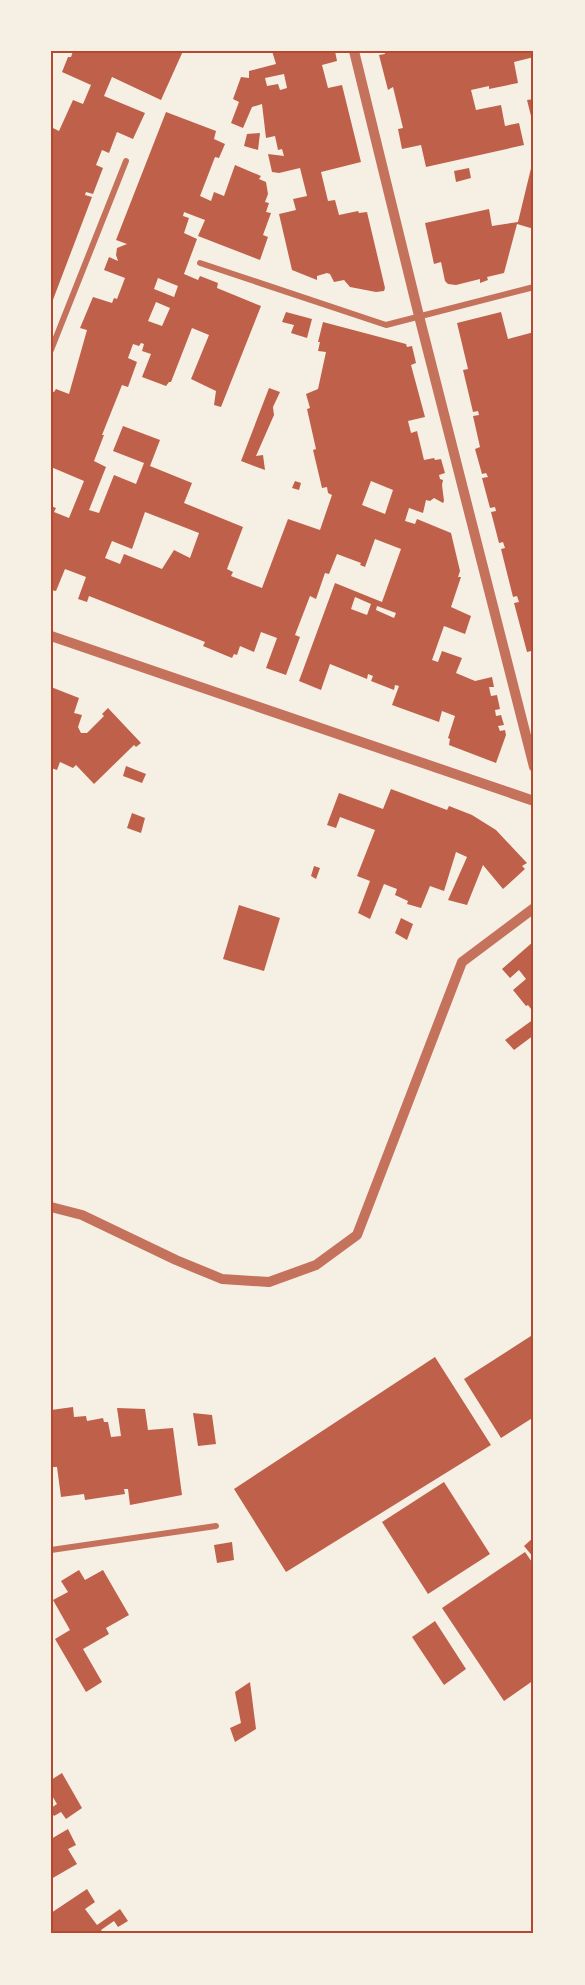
<svg xmlns="http://www.w3.org/2000/svg" width="585" height="1985" viewBox="0 0 585 1985" font-family="Raleway,sans-serif">
<style>
.building{fill:#bf614a;fill-rule:evenodd}
.lines{fill:none;stroke-linecap:round;stroke-linejoin:round}
.minor{stroke:#c5725c;stroke-width:6}
.tertiary{stroke:#c5725c;stroke-width:10}
.neatline{fill:none;stroke:#b5482f;stroke-width:2}
</style>
<rect width="100%" height="100%" fill="#f6efe4"/>
<path class="building" d="M73,51h110l-22,49 -49,-23 -8,19 41,17 -12,26 -16,-7 -8,21 -7,-3 -6,15 7,3 -10,26 -7,-2 -1,3 7,2 -41,108v-178l8,4 14,-31 10,4 8,-19 -29,-13 6,-15h3z
M272,51h63l2,10 -15,4 6,23 14,-3 19,77 -40,10 7,29 7,-1 4,15 19,-4 1,2 8,-1 18,76 -1,3 -8,1 -26,-5 -6,-7 -10,2 -4,-8 -3,-1 -10,3v4l-25,-10 -13,-56 17,-4 -3,-11 14,-3 -7,-28 -21,5 -7,-1 -4,-18 16,2 -2,-7 -4,1 -3,-14 -9,2 -4,-34 -10,3 -9,21 -12,-5 8,-21 -6,-3 8,-22 8,1v-7l27,-7zM284,74l3,14 -7,2 -2,-6 -11,2 -2,-8z
M384,51h150v6l-20,5 4,21 -29,6v-3l-18,4 5,20 25,-5 4,21 14,-3 5,22 -98,22 -5,-22 -19,4 -4,-20 5,-1 -10,-41 -5,3 -9,-35 6,-1z
M534,99v17h-3l-4,-16z
M166,112l50,19 -2,8 11,5 -6,14 -4,-1 -15,39 11,5 3,-9 10,4 11,-31 26,11 -2,3 7,3 2,12 -3,8 4,1 -3,9 5,1 -8,22 5,2 -8,23 -62,-24 7,-16 -21,-8 -1,4 6,2 -5,15 13,6 -13,35 14,6 2,-4 18,7 -1,5 44,18 -40,101 -7,-2 2,-14 -25,-12 18,-44 -17,-7 -21,54h-2l-3,4 -24,-9 9,-23 -9,-3 2,-7 -3,-1 -2,3 -6,-2 -5,14 9,4 -9,25 -6,-2 -20,50h2l-10,26 12,6 -17,43 10,3 15,-38 22,9 8,-21 -31,-12 10,-25 37,14 -10,26 42,17 -8,20 59,24 -16,42 6,3 -2,4 31,12 26,-69 32,11 12,-35 -4,-2 -1,-6 -5,1 -9,-38 3,-1 -9,-40 3,-1 -4,-14 12,-5 8,-37 -8,-1 2,-9h-2l5,-20 83,22 1,3 5,-1 4,17 -5,2 14,52 -17,4 3,12 6,-2 7,29 10,-2 1,2 6,-1 4,14 -6,2 1,4 3,1 -1,5 2,16 -1,2 -9,-5 -4,3 -4,-1 -3,13 -14,-5 -4,13 10,3 2,-5 34,14 9,38 -2,6h3l-10,30 20,9 -6,18 -21,-8 -12,34 6,2 4,-11 20,7 -6,15 19,8 17,-4 2,10h-5l2,9 6,-1 3,14 -5,1 1,6 5,-1 3,10 -6,1 2,5 5,-1 1,5 -10,28 -47,-18 1,-6 -2,-1 7,-22 -13,-5 -3,11 -47,-17 7,-19 -4,-1 -1,5 -23,-9 2,-5 -5,-2 -1,5 -37,-15 -9,26 -22,-9 36,-98 47,19 19,-53 -26,-10 -10,28 -5,-2 1,-2 -24,-9 -8,20 -4,-1 -9,26 -6,-3 -15,39 5,2 -14,38 -20,-7 11,-30 -16,-6 -7,20 -14,-6 -3,9 -3,-1 -2,4 -29,-12 2,-4 -116,-46 -2,6 -9,-3 8,-22 -21,-8 -9,22 -5,-1v-84l5,2 -2,4 15,6 15,-37 -33,-14v-76l3,1 2,-3 13,5 18,-64 -7,-2 13,-31 19,6 2,-5 3,1 8,-21 -21,-8 5,-13 9,4 -2,-6 1,-7 10,-4 -11,-4zM158,278l20,8 -4,11 -20,-8zM156,302l14,6 -8,18 -14,-5zM371,481l22,9 -8,24 -23,-9zM145,512l54,21 -9,25 -16,-8 -12,19 -38,-15 -4,10 -15,-6 7,-17 20,8zM355,597l16,7 -4,11 -16,-6zM377,606l19,7 -2,5 -18,-8z
M260,133l-2,17 -14,-4 3,-12z
M533,160l1,69 -17,-5 -13,49 -17,4 1,3 -8,3v-4l-24,6 -8,-1 -3,-3 -4,-19 -7,2 -9,-41 64,-14 3,17 26,-4z
M469,168l2,10 -15,4 -2,-11z
M286,312l26,7 -5,19 -16,-5 3,-8 -12,-3z
M501,312l7,27 26,-7 -1,331 -2,-12 -4,1 -13,-49 5,-1 -2,-6 -4,1 -12,-48 4,-1 -2,-6 -4,1 -8,-31 5,-1 -1,-4 -5,1 -8,-30 6,-1 -2,-4 -4,1 -7,-25 5,-2 -7,-31 6,-1 -1,-4 -5,1 -10,-42 5,-1 -11,-46z
M269,388l11,4 -7,15 1,8 -18,41 7,-1 2,15 -24,-9z
M295,481l6,2 -2,7 -7,-2z
M51,687l28,11 -5,15 8,2 -4,12 3,6h6l17,-17 -2,-2 6,-6 33,35 -5,4 -2,-2 -40,39 -18,-19 -3,3 -13,-6 -3,8 -6,-2z
M126,766l20,8 -4,9 -19,-7z
M391,789l56,21 2,-4 23,9 24,15 31,33 -5,3 3,3 -22,20 -20,-24 -16,40 -19,-5 19,-43 -11,-5 -12,39 -14,-5 -9,22 -14,-4 1,-3 -13,-6 2,-6 -13,-5 -14,35 -12,-6 12,-32 -13,-5 18,-46 -35,-13 -4,11 -9,-3 12,-32 44,16z
M132,813l13,5 -4,15 -14,-5z
M314,866l6,2 -4,11 -5,-3z
M239,905l41,13 -16,53 -41,-12z
M401,918l12,6 -6,16 -12,-7z
M534,941v72l-6,-8 -2,1 -13,-16 13,-11 -7,-9 -9,8 -8,-9z
M534,1019v16l-20,15 -9,-10z
M534,1334v83l-33,21 -37,-59z
M435,1357l56,88 -205,127 -52,-83z
M73,1407l1,10 12,-1 1,5 16,-3 1,4h4l3,15 10,-1 -4,-28 28,1 3,21 25,-2 9,67 -52,10 -2,-16h-4l1,5 -40,6 -1,-6 -23,3 -4,-30h-4l-2,-15v-42z
M193,1413l19,2 4,29 -18,2z
M444,1482l46,72 -62,40 -46,-72z
M534,1537v21l-10,-12z
M232,1542l2,18 -17,3 -3,-18z
M525,1552l9,13v115l-30,21 -62,-93z
M79,1570l6,10 18,-10 26,45 -23,13 3,6 -26,15 19,33 -16,10 -31,-53 15,-9 -17,-30 15,-8 -7,-11z
M435,1621l31,48 -22,16 -32,-48z
M250,1682l6,47 -21,13 -5,-14 11,-5 -6,-31z
M62,1773l20,35 -16,11 -5,-7 -7,4 -3,-4v-4l6,-4 -6,-10v-14z
M68,1829l8,16 -8,4 9,15 -26,15v-40z
M87,1889l8,13 -10,7 12,16 23,-16 8,12 -10,6 -4,-6 -13,9 3,4h-53v-21z"/>
<g class="lines">
<path class="minor" d="M200,263l186,62 148,-38
M51,350l75,-189
M51,1550l165,-24"/>
<path class="tertiary" d="M354,51l65,265 115,451
M51,636l483,165
M51,1207l31,8 94,45 46,19 47,3 47,-17 41,-30 105,-273 72,-54"/>
</g>
<rect width="585" height="1985" fill="none" stroke="#f6efe4" stroke-width="105"/>
<rect x="52" y="52" width="480" height="1880" class="neatline"/>
</svg>
